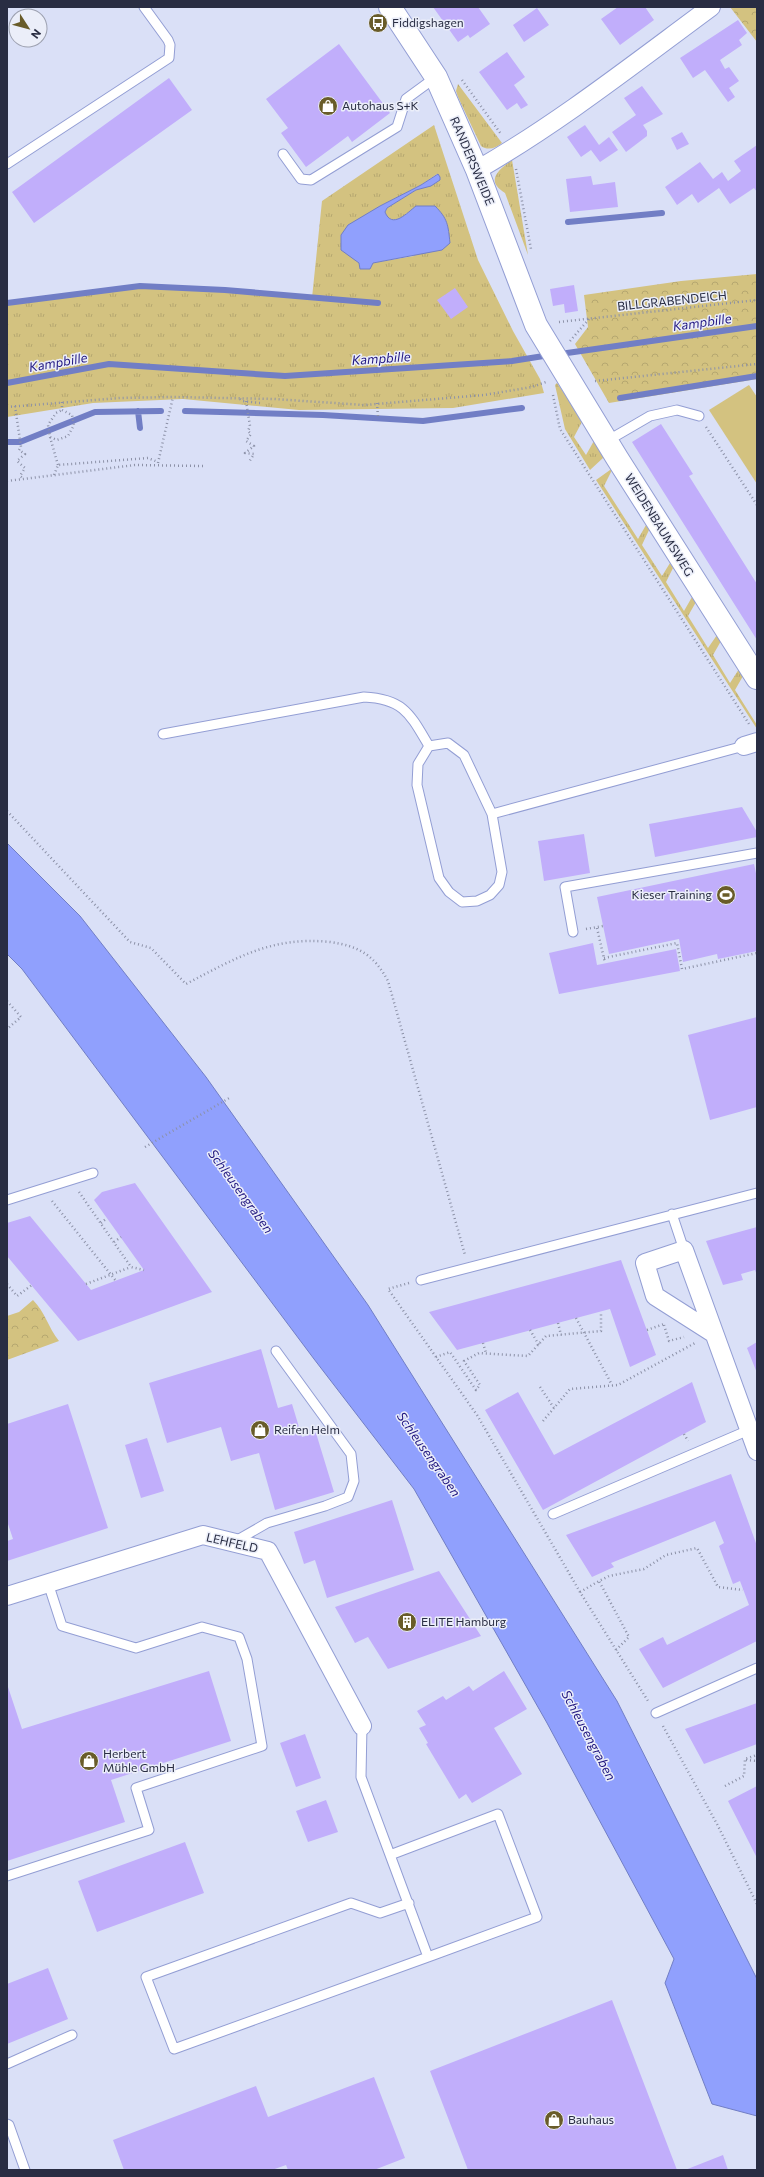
<svg xmlns="http://www.w3.org/2000/svg" width="764" height="2177" viewBox="0 0 764 2177" font-family="Commissioner,sans-serif">
<style>
.grass{fill:url(#grass-tufts);fill-rule:evenodd}
.forest{fill:url(#forest-crowns)}
.garden{fill:#d3c280}
.water{fill:#90a0fd;stroke:#717ec5}
.lines{fill:none;stroke-linecap:round;stroke-linejoin:round}
.stream{stroke:#717ec5;stroke-width:6}
.building{fill:#c1aefb}
.service-casing{stroke:#939ed4;stroke-width:11}
.minor-casing{stroke:#939ed4;stroke-width:20}
.tertiary-casing{stroke:#939ed4;stroke-width:24}
.path{stroke:#8c91a7;stroke-width:2.5;stroke-dasharray:1 3;stroke-linecap:butt}
.service{stroke:#fff;stroke-width:9}
.minor{stroke:#fff;stroke-width:18}
.tertiary{stroke:#fff;stroke-width:22}
.labels{text-anchor:middle;stroke-width:3;stroke-linejoin:round;paint-order:stroke}
.poi-label{font-size:12px;fill:#292d43;stroke:#ebeef9;text-anchor:start}
.street-label{font-size:12px;fill:#292d43;stroke:#ebeef9}
.water-label{font-size:13px;font-style:italic;fill:#201680;stroke:#ebeef9}
</style>
<defs>
<pattern id="grass-tufts" width="24" height="20" patternUnits="userSpaceOnUse"><rect width="24" height="20" fill="#d3c280"/><path d="M3 7l-1-3M5 7V3M7 7l1-3M15 17l-1-3M17 17v-4M19 17l1-3" fill="none" stroke="#b5a770"/></pattern>
<pattern id="forest-crowns" width="20" height="18" patternUnits="userSpaceOnUse"><rect width="20" height="18" fill="#d3c280"/><path d="M2 6a3 3 0 1 1 6 0M12 15a3 3 0 1 1 6 0" fill="none" stroke="#b5a770"/></pattern>
</defs>
<rect width="100%" height="100%" fill="#dae0f7"/>
<path class="grass" d="M458,84l44,59c-6,5 -14,8 -21,3l-23,-49 -2,-6z
M434,125l44,135 35,71 27,48 4,14 -91,15 -154,2 -116,-11 -90,4 -86,14v-114l133,-17 85,4 87,8 10,-97zM437,174v8l-21,8 -29,18 -2,4 2,5 5,3 10,-2 5,-5 7,43 -42,7 -12,6 -1,-6 21,-57 41,-21z
M512,160l16,95 -23,-62c-20,-12 -7,-23 7,-33z
M557,383l26,37 -9,17 12,18 9,-16 10,15 -2,4 -13,12 -25,-41 -10,-44z
M610,470h2l-8,16 34,53 8,-14 3,5 -7,15 20,31 8,-13 3,5 -7,14 18,29 8,-14 4,5 -8,14 20,32 9,-13 4,6 -8,14 17,28 9,-14 4,7 -8,14 22,35v4l-161,-249z"/>
<path class="forest" d="M729,7h28v35l-27,-35z
M757,274v105l-148,24 -34,-59 13,-17 -4,-32 97,-14z
M33,1300c12,12 15,27 26,41l-52,19v-44l12,-4z"/>
<path class="garden" d="M749,385l8,12v87l-48,-74z"/>
<path class="water" d="M438,174l2,3v3l-9,6 -15,4 -29,18 -2,4c7,18 23,0 31,-6h19c13,13 13,19 15,37l-8,7 -69,13 -3,6h-10l-1,-6 -18,-13v-15l7,-10 32,-19 41,-21z
M7,843l73,73 126,161 162,228 249,396 140,278v137l-45,-12 -47,-121 9,-24 -127,-236 -133,-234 -100,-130 -292,-390 -15,-15z"/>
<g class="lines">
<path class="stream" d="M568,222l94,-9
M7,303l133,-17 85,4 153,13
M560,354l197,-28
M7,383l102,-19 176,12 227,-15 38,-6
M620,398l137,-22
M138,411l2,17
M185,411l138,4 100,6 99,-13
M7,442h13l75,-30 66,-1"/>
</g>
<path class="building" d="M433,7h45l12,17 -20,14 -2,-3 -10,7z
M618,7h27l9,13 -34,25 -19,-26z
M537,8l12,17 -25,17 -11,-17z
M738,20l9,13 -8,7 3,5 -22,15 5,9 4,-2 10,14 -10,7 6,9 -7,5 -23,-32 -12,8 -13,-20z
M339,44l51,69 -38,29 -4,-6 -42,31 -25,-34 7,-5 -22,-29z
M507,52l18,25 -11,8 14,20 -7,4 -4,-6 -10,7 -28,-38z
M169,78l23,32 -158,113 -22,-31z
M642,86l21,28 -20,11 4,6v5l-21,16 -14,-20 24,-17 -12,-17z
M585,125l14,20 10,-8 9,13 -18,12 -9,-12 -10,7 -14,-20z
M682,132l7,12 -12,6 -6,-12z
M757,145v47l-3,-4 -24,16 -11,-16 -21,15 -6,-9 -15,11 -12,-18 35,-25 13,17 9,-7 6,9 13,-10 -7,-10z
M591,176l2,9 22,-3 3,25 -48,5 -4,-33z
M574,285l4,26 -13,2 -1,-9 -11,2 -3,-17z
M455,288l13,19 -17,12 -14,-19z
M661,424l32,50 -4,2 68,108v56l-125,-198z
M742,807l15,25v5l-102,20 -6,-33z
M584,834l6,39 -46,8 -6,-40z
M754,864l3,14v73l-39,8 -1,-5 -34,8 -4,-23 -70,15 -12,-57z
M593,943l4,22 79,-16 4,22 -121,23 -10,-41z
M757,1017v90l-47,13 -22,-85z
M135,1183l77,109 -134,49 -71,-85v-33l23,-7 61,74 53,-20 -50,-70 8,-8z
M757,1227v48l-2,-5 -14,4 2,6 -20,5 -17,-44z
M621,1260l35,95 -26,12 -20,-58 -153,41 -28,-38z
M757,1342v31l-10,-25z
M261,1349l17,59 14,-4 10,33 14,-4 18,59 -59,18 -16,-57 -28,8 -10,-34 -54,16 -18,-60z
M692,1382l14,40 -163,88 -58,-100 33,-18 36,63z
M68,1404l40,124 -101,33v-20l6,-2 -6,-18v-97z
M147,1438l17,53 -23,7 -16,-53z
M731,1474l26,72v95l-94,47 -24,-39 24,-12 4,8 82,-40 -9,-24 -7,3 -14,-38 5,-3 -9,-22 -104,42 3,4 -22,10 -26,-42z
M392,1500l22,70 -87,28 -12,-38 -11,4 -10,-32z
M439,1571l42,65 -93,33 -20,-32 -13,6 -20,-36z
M209,1671l22,70 -120,39 14,42 -118,39v-177l15,45z
M504,1671l23,38 -33,19 28,46 -50,29 -6,-9 -7,5 -33,-55 2,-1 -9,-15 7,-3 -9,-14 26,-15 3,4 23,-14 4,5z
M757,1703v41l-53,20 -19,-35z
M305,1734l16,44 -25,9 -16,-44z
M757,1786v72l-29,-57z
M326,1800l12,32 -30,10 -12,-31z
M185,1842l19,51 -107,39 -19,-51z
M48,1968l20,51 -61,25v-60z
M612,2000l65,170h-209l-38,-99z
M374,2077l31,81 -31,12h-86l-2,-5 -14,5h-148l-11,-30 143,-54 12,31z
M723,2155l5,15h-43z"/>
<g class="lines">
<g class="service-casing">
<path id="service" d="M283,154l18,25 10,1 86,-53 9,-28 30,-22
M7,164l162,-106 1,-13 -2,-5 -24,-33
M607,441l43,-25 27,-6 22,6
M163,734l201,-37c40,2 46,17 65,49
M448,743l16,12 28,59 10,58 -3,13 -9,10 -13,6 -15,1 -13,-10 -10,-14 -22,-93 1,-21 11,-18z
M492,814l252,-68
M573,932l-8,-45 192,-34
M7,1200l86,-27
M672,1214l12,36
M421,1280l336,-87
M553,1514l196,-84
M234,1542l33,-19 58,-17 23,-9 6,-16 -3,-27 -75,-103
M656,1713l101,-45
M362,1726l-1,51 67,180 -254,92 -28,-72 205,-74 29,10 29,-10
M390,1855l108,-41 39,103 -109,40
M7,1876l142,-46 -13,-42 126,-42 -15,-87 -8,-22 -37,-10 -66,21 -74,-22 -14,-43
M7,2064l65,-29
M7,2124l2,1 16,45"/>
</g>
<g class="minor-casing">
<path id="minor" d="M477,170c82,-47 158,-107 234,-163
M744,746l13,-4
M713,1333l-58,-37 -10,-33 39,-13 73,201
M7,1596l196,-61 65,16 94,175"/>
</g>
<g class="tertiary-casing">
<path id="tertiary" d="M390,7l46,70 41,93 59,155 81,133 140,220"/>
</g>
<path class="path" d="M462,80l39,54
M516,169l15,80
M559,322l198,-22
M570,341l19,-22
M595,381l162,-17
M553,395l7,34 189,295
M240,399l2,2 18,2
M246,401l4,25 -2,5 3,3 -5,7 8,5 -9,7 9,1 -5,8
M62,402v8
M377,403l1,14
M15,406l6,41 -2,3 6,4 -8,7 8,7 -5,8 4,3
M7,407l113,-9 53,-1 101,2 90,6 120,-10 48,-8 14,-5
M62,410l10,5 2,10 -6,11 -11,4 -7,-3 -2,-12 8,-12z
M706,427l51,78
M50,437l8,28
M158,463l15,-66
M54,475l4,-10 90,-7 10,4
M7,481l128,-16 68,1
M7,811l123,131 21,6 35,36c50,-26 86,-48 144,-42 29,4 44,13 58,39l77,274
M597,928l8,35
M586,929l17,-3
M604,958l73,-15 5,26 75,-16
M7,1001l14,16 -14,12
M145,1147l86,-50
M79,1192l52,75 13,3
M52,1201l64,80
M101,1223l6,-5
M114,1242l7,-5
M409,1283l-21,6 89,126 103,177 68,109
M7,1284l10,12 15,-11
M86,1284l45,-17
M576,1318l36,67
M558,1323l3,12
M664,1325l5,16 15,-4
M530,1330l9,15
M647,1330l17,-6
M483,1343l3,10
M436,1357l14,-5 26,38 4,-5 -16,-24 15,-8 49,3 18,-20 55,-5v-19
M540,1387l14,21
M543,1421l27,-32 48,-4 77,-42
M684,1434l4,7
M580,1592l19,-11
M616,1650l13,-13 -30,-56 10,-5 35,-7 22,-14 31,-7 21,39 25,3
M663,1726l55,100 39,78
M746,1760l11,1
M725,1786l19,-10 1,-17 12,-4"/>
<use href="#service" class="service"/>
<use href="#minor" class="minor"/>
<use href="#tertiary" class="tertiary"/>
</g>
<defs>
<g id="bus-disc" transform="scale(1)"><circle r="9.5" fill="#695c29" stroke="#ebeef9"/><path d="M-5-6H5V4H4V6H2V4H-2V6H-4V4H-5ZM-3.5-4V0h7V-4ZM-3.5 1.2v1.5H-2V1.2ZM2 1.2v1.5H3.5V1.2Z" fill="#fff"/></g>
<g id="shop-disc" transform="scale(1)"><circle r="9.5" fill="#695c29" stroke="#ebeef9"/><path d="M-5-2.5h2.3a2.7 3.5 0 0 1 5.4 0H5L5.5 6h-11ZM-1.5-2.5h3a1.5 2.3 0 0 0-3 0Z" fill="#fff"/></g>
<g id="stadium-disc" transform="scale(1)"><circle r="9.5" fill="#695c29" stroke="#ebeef9"/><path d="M0-5a6.5 5 0 1 0 0 10a6.5 5 0 1 0 0-10ZM-3.5-1.8h7v3.6h-7Z" fill="#fff"/></g>
<g id="building-disc" transform="scale(1)"><circle r="9.5" fill="#695c29" stroke="#ebeef9"/><path d="M-4-6H4V6H1V3H-1V6H-4ZM-2.5-4.3h1.7v1.8h-1.7ZM.8-4.3h1.7v1.8H.8ZM-2.5-1h1.7V.8h-1.7ZM.8-1h1.7V.8H.8Z" fill="#fff"/></g>
</defs>
<g fill-rule="evenodd">
<use href="#bus-disc" x="378" y="23"/>
<use href="#shop-disc" x="328" y="106"/>
<use href="#stadium-disc" x="726" y="895"/>
<use href="#shop-disc" x="260" y="1430"/>
<use href="#building-disc" x="407" y="1622"/>
<use href="#shop-disc" x="89" y="1761"/>
<use href="#shop-disc" x="554" y="2120"/>
</g>
<g class="labels">
<g class="poi-label">
<text x="392" y="27">Fiddigshagen</text>
<text x="342" y="110">Autohaus S+K</text>
<text x="712" y="899" text-anchor="end">Kieser Training</text>
<text x="274" y="1434">Reifen Helm</text>
<text x="421" y="1626">ELITE Hamburg</text>
<text x="103" y="1758">Herbert<tspan x="103" dy="14">Mühle GmbH</tspan></text>
<text x="568" y="2124">Bauhaus</text>
</g>
<g class="street-label">
<text transform="translate(472 161) rotate(67)" y="4">RANDERSWEIDE</text>
<text transform="translate(672 301) rotate(-6)" y="4">BILLGRABENDEICH</text>
<text transform="translate(659 525) rotate(58)" y="4">WEIDENBAUMSWEG</text>
<text transform="translate(232 1543) rotate(13)" y="4">LEHFELD</text>
</g>
<g class="water-label">
<text transform="translate(702 322) rotate(-8)" y="5">Kampbille</text>
<text transform="translate(381 358) rotate(-4)" y="5">Kampbille</text>
<text transform="translate(58 362) rotate(-10)" y="5">Kampbille</text>
<text transform="translate(241 1191) rotate(54)" y="5">Schleusengraben</text>
<text transform="translate(429 1454) rotate(55)" y="5">Schleusengraben</text>
<text transform="translate(589 1735) rotate(62)" y="5">Schleusengraben</text>
</g>
</g>
<rect width="764" height="2177" fill="none" stroke="#292d43" stroke-width="16"/>
<g transform="translate(28 28) rotate(126)"><circle r="19" fill="#ebeef9" stroke="#9da1b0"/>
<path d="M0-3L7 15L0 10L-7 15Z" fill="#695c29"/>
<text y="-6" font-size="11" font-weight="bold" text-anchor="middle" fill="#292d43">N</text>
</g>
</svg>
